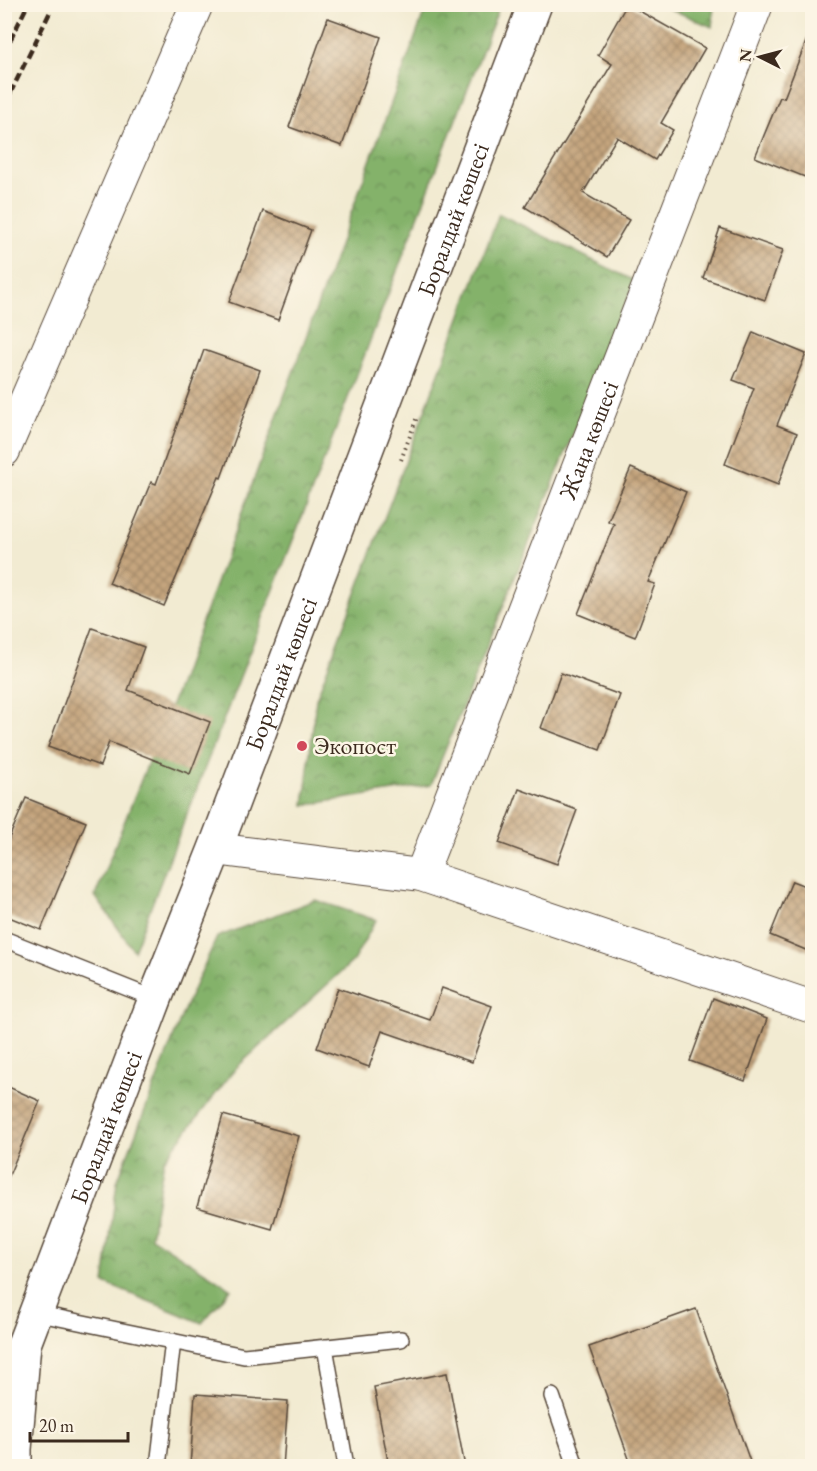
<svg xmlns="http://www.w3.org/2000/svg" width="817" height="1471" viewBox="0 0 817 1471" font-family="'EB Garamond',serif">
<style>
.forest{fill:url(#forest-crowns);stroke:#606e44;stroke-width:1.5}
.building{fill:url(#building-cross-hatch)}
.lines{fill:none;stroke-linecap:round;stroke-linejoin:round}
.lane-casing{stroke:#564739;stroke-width:18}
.street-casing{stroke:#564739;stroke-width:34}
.primary-casing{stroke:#564739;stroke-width:36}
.path{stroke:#564739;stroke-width:4;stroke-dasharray:1.5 4.5;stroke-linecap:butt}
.lane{stroke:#fff;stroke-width:15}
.street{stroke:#fff;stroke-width:32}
.primary{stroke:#fff;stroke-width:33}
.rail{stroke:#3b2a1e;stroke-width:4.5;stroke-dasharray:9 4.5;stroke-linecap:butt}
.poi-dot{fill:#d1495b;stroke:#fcf5e5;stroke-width:2}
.labels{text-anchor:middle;stroke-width:5;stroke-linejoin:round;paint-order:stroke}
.street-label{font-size:24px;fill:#3b2a1e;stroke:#fcf5e5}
.poi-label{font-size:24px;fill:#3b2a1e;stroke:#fcf5e5;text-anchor:start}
</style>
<defs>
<pattern id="forest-crowns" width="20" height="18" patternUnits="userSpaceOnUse" patternTransform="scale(1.5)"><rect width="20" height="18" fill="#84b26b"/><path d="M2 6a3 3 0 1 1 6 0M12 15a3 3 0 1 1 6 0" fill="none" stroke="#6d9157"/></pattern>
<pattern id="building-cross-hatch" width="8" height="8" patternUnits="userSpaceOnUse" patternTransform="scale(1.5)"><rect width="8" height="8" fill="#c5a57e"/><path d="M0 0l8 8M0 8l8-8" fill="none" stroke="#a18767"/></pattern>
</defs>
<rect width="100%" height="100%" fill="#fcf5e5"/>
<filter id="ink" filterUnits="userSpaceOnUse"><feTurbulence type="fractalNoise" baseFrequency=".0167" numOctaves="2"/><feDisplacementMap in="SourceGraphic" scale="12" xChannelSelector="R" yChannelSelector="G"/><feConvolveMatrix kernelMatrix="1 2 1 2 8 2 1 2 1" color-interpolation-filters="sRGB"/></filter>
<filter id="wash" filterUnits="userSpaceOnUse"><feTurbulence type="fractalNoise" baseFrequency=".008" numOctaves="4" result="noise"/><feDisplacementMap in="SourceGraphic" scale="24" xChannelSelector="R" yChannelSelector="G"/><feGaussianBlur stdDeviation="1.35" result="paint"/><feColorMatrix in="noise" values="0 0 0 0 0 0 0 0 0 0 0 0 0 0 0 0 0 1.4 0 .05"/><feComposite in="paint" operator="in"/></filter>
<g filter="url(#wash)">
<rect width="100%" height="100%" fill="#f2ebd2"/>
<path class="forest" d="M427,5h73l-366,946 -39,-55 85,-214z
M661,5h53l-2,22z
M499,214l136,67 -204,504 -127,20 12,-106z
M315,900l61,20 -23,41 -117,107 -72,92 -13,77 80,52 -29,34 -98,-40 13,-101 67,-172 33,-73z"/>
<g id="blocks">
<path class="building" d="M627,4l78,44 -44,75 12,7 -18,30 -38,-23 -34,56 46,27 -22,37 -82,-50 87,-143 -14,-9z
M328,18l53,19 -39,109 -53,-19z
M811,29h2v129l-8,19 -50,-20 25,-60 4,1z
M263,211l48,19 -33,90 -49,-18z
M720,228l63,22 -18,50 -62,-22z
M753,332l53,22 -29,71 20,8 -19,52 -53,-21 29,-76 -21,-8z
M204,350l56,20 -39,108 -2,-1 -55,129 -55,-23 42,-101 5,2z
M631,468l55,24 -38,90 7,2 -20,53 -57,-23 36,-90 -6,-3z
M92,628l52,19 -16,43 82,32 -20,52 -81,-32 -9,24 -52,-19z
M561,673l59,22 -20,55 -59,-22z
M519,789l58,21 -20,54 -58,-21z
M26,798l60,24 -45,108 -37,-15v-65z
M792,881l21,8v64l-43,-18z
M338,988l92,32 12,-32 50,18 -20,56 -90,-31 -13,36 -52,-19z
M713,998l54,21 -22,62 -55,-20z
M4,1085l36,16 -35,84h-1z
M223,1115l76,21 -27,93 -75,-22z
M696,1309l56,158h-120l-43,-120z
M447,1373l18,94h-76l-15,-80z
M195,1394l93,7 -5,66h-93z"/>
</g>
</g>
<g filter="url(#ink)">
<use href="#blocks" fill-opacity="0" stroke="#564739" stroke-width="1.5"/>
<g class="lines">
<g class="lane-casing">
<path id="lane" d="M4,939l151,60
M35,1313l209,43 157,-17
M325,1347l21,119
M552,1396l24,70
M158,1466l15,-125"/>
</g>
<g class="street-casing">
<g id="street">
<path d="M4,451l193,-447"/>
<path d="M215,849l206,26 391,132"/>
<path id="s1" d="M421,875l336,-871"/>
</g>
</g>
<g class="primary-casing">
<g id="primary">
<path id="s2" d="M15,1466v-17l9,-105 131,-345 60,-150 320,-845"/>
</g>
</g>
<path class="path" d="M401,460l16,-43"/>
<use href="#lane" class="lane"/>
<use href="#street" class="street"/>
<use href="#primary" class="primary"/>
<path class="rail" d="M4,13l5,-9
M4,53l24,-49
M4,106l50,-102"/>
</g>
</g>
<circle class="poi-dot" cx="302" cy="746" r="6"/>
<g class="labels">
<g class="street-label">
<text dy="8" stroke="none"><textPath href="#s2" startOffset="1326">Боралдай көшесі</textPath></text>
<text dy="8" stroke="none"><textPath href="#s1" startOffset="466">Жаңа көшесі</textPath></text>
<text dy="8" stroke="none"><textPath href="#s2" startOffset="840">Боралдай көшесі</textPath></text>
<text dy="8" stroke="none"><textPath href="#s2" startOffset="354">Боралдай көшесі</textPath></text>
</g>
<g class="poi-label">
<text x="314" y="754">Экопост</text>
</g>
</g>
<rect width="817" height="1471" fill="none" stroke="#fcf5e5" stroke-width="24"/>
<g transform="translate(760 57) rotate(276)" stroke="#fcf5e5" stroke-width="4.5" paint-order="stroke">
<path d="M0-4.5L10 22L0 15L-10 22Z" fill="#3b2a1e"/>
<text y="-9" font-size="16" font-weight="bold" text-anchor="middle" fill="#3b2a1e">N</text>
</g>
<path d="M30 1432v9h98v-9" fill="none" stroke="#3b2a1e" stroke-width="3"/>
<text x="39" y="1432" font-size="18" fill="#3b2a1e" stroke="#fcf5e5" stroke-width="4.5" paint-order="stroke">20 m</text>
</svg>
